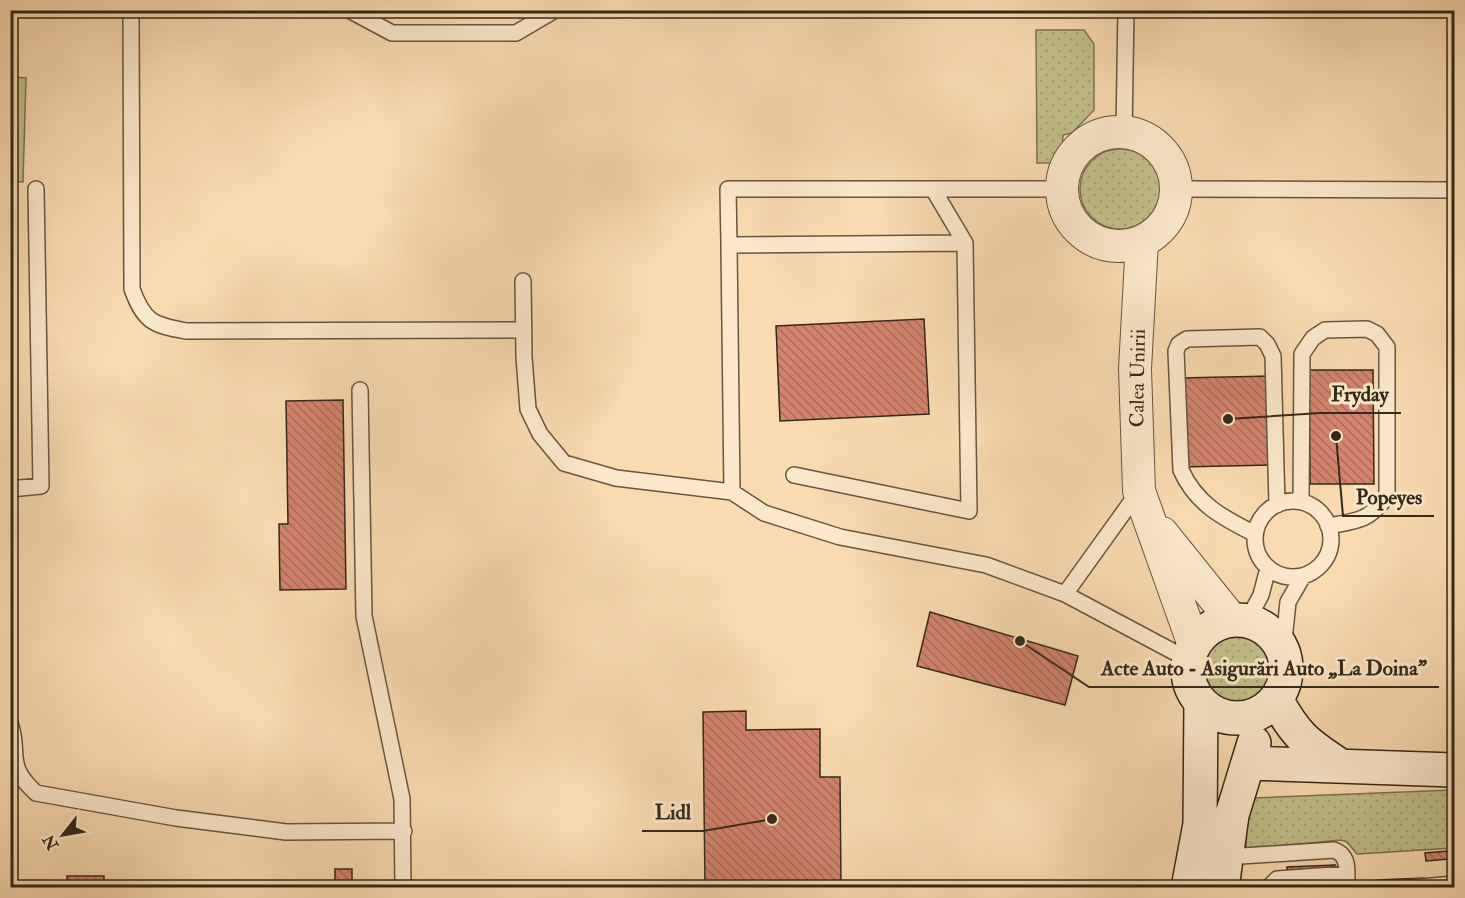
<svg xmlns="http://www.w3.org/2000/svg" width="1465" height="898" viewBox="0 0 1465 898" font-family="'IM FELL Double Pica',serif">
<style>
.grass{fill:url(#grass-dots);stroke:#7a7451;stroke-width:1.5}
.pitch{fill:#c1bf89;stroke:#7a7451;stroke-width:1.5}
.building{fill:url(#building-back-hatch);stroke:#342919;stroke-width:1.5}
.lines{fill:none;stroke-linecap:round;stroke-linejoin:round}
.lane-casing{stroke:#65563f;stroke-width:18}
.street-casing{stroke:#65563f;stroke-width:34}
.secondary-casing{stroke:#342919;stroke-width:36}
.lane{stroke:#fbe8cc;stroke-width:15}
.street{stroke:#fbe8cc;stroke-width:32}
.secondary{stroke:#fbe8cc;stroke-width:33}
.labels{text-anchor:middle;stroke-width:6;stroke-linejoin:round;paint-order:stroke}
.street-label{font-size:20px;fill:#342919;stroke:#fbe8cc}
.leader{fill:none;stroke:#342919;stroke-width:2}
.callout-dot{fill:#342919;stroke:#fbe8cc;stroke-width:2}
.callout-label{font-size:21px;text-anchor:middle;font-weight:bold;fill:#342919;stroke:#fbe8cc;stroke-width:6;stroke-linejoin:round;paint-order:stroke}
</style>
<defs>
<pattern id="grass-dots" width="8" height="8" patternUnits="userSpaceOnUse" patternTransform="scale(1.5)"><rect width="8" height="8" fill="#c1bf89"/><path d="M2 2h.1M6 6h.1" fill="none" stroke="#a6a476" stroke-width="1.8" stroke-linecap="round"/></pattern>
<pattern id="building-back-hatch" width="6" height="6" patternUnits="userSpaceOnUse" patternTransform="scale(1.5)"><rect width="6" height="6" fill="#d3836e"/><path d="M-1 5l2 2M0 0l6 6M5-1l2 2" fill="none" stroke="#ac6b5a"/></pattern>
</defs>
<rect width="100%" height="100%" fill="#f9dbb1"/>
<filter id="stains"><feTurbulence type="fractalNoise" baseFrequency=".00333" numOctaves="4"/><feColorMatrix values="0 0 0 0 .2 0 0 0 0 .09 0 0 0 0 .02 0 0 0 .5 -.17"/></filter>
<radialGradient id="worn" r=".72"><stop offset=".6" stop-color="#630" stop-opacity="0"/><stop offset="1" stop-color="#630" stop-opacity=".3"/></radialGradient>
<path class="grass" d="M1036,30h48l10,14v66l-22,23 -9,2 -1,20 -10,8h-15z
M1080 189a40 40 0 1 1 80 0a40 40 0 1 1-80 0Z
M1191 669a46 46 0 1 1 92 0a46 46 0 1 1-92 0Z
M1454,790v58l-97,6 -10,-12 -6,-2 -95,9 -1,-43 8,-8z"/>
<path class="pitch" d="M11,77l15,1 -3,104 -12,-1z"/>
<path class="building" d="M924,319l5,95 -149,7 -4,-95z
M1309,370h64l1,114h-64z
M1274,376l2,89 -95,2 -2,-89z
M343,400l3,189 -66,1 -1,-66h9l-2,-123z
M930,612l148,44 -13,49 -148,-39z
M746,711v19l74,-1v48h20l1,111h-136l-2,-176z
M1448,851l1,8 -23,2 -1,-8z
M1335,865l1,20 -48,2 -1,-20z
M1335,865v4l-48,2v-4z
M335,869h17v19h-17z
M67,876h37v12h-37z
M1424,878l1,10h-48v-8z
M1336,882v3l-48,2v-3z
M1380,882l1,6h-48v-4z
M1336,885l-1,3h-57l10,-1z
M1336,885l-3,3h-55l10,-1z"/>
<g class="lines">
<g class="lane-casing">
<path id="lane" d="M131,10l1,279c12,33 21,36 54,42l338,-1
M349,10l43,23h124l39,-23
M1124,132l2,-122
M1176,189l278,1
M729,245l-1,-56h334
M523,281l1,76 4,52 12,25 24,29 52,15 116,14 32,21 76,24 146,28 79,29 124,66
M360,390l4,226 38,183 1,89
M794,475l175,36 -4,-268 -32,-54
M10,489l31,-3 -5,-297
M732,492l-3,-247 236,-2
M1255 539a38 38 0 1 1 76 0a38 38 0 1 1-76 0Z
M1301,502l1,-148 11,-16 12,-8 42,-1 10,5 10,13v149c-18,25 -30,25 -59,30
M1255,534c-32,-16 -59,-30 -74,-64l-5,-119 3,-7 8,-5 73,-2 7,7 6,12 4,149
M1065,594l74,-103
M1247,621l14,-26 7,-27
M1283,650l5,-48 15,-26
M10,723c11,31 -6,41 26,70l140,25 110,14 118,-1
M1226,857l108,-7c17,6 12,23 13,38
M1268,888l9,-9 70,-5
M1409,888l45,-4"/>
</g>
<g class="street-casing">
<path id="street" d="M1062 189a57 57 0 1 1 114 0a57 57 0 1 1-114 0Z
M1142,241l-7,128 4,122 55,154
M1162,533l70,87"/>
</g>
<g class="secondary-casing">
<path id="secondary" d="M1188 669a49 49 0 1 1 98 0a49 49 0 1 1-98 0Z
M1276,699c20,37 31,45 65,67
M1248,763l206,7
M1188,888l12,-64 1,-122
M1222,888l10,-73 22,-72"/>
</g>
<use href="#lane" class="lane"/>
<use href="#street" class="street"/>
<use href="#secondary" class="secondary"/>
</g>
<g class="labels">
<g class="street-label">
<text transform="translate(1137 378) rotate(-89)" y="7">Calea Unirii</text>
</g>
</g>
<path class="leader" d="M1228 419L1320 413H1401M1336 436L1343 516H1434M1020 641L1089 687H1439M772 819L703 831H642"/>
<g class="callout-dot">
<circle cx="1228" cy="419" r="6"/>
<circle cx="1336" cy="436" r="6"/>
<circle cx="1020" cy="641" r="6"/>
<circle cx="772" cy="819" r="6"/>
</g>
<g class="callout-label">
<text x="1360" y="401">Fryday</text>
<text x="1389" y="504">Popeyes</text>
<text x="1264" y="675">Acte Auto - Asigurări Auto „La Doina”</text>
<text x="673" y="819">Lidl</text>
</g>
<rect width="1465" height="898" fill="none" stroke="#f9dbb1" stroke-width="36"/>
<rect x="12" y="12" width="1441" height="874" fill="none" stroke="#342919" stroke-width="3"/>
<rect x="18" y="18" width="1429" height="862" fill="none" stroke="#342919" stroke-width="1.5"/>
<g transform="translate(63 835) rotate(239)" stroke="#fbe8cc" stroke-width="4.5" paint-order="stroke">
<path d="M0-4.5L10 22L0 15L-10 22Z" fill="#342919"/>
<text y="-9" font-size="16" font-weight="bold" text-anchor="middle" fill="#342919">N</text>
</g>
<rect width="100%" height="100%" filter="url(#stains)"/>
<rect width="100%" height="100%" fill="url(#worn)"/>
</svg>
